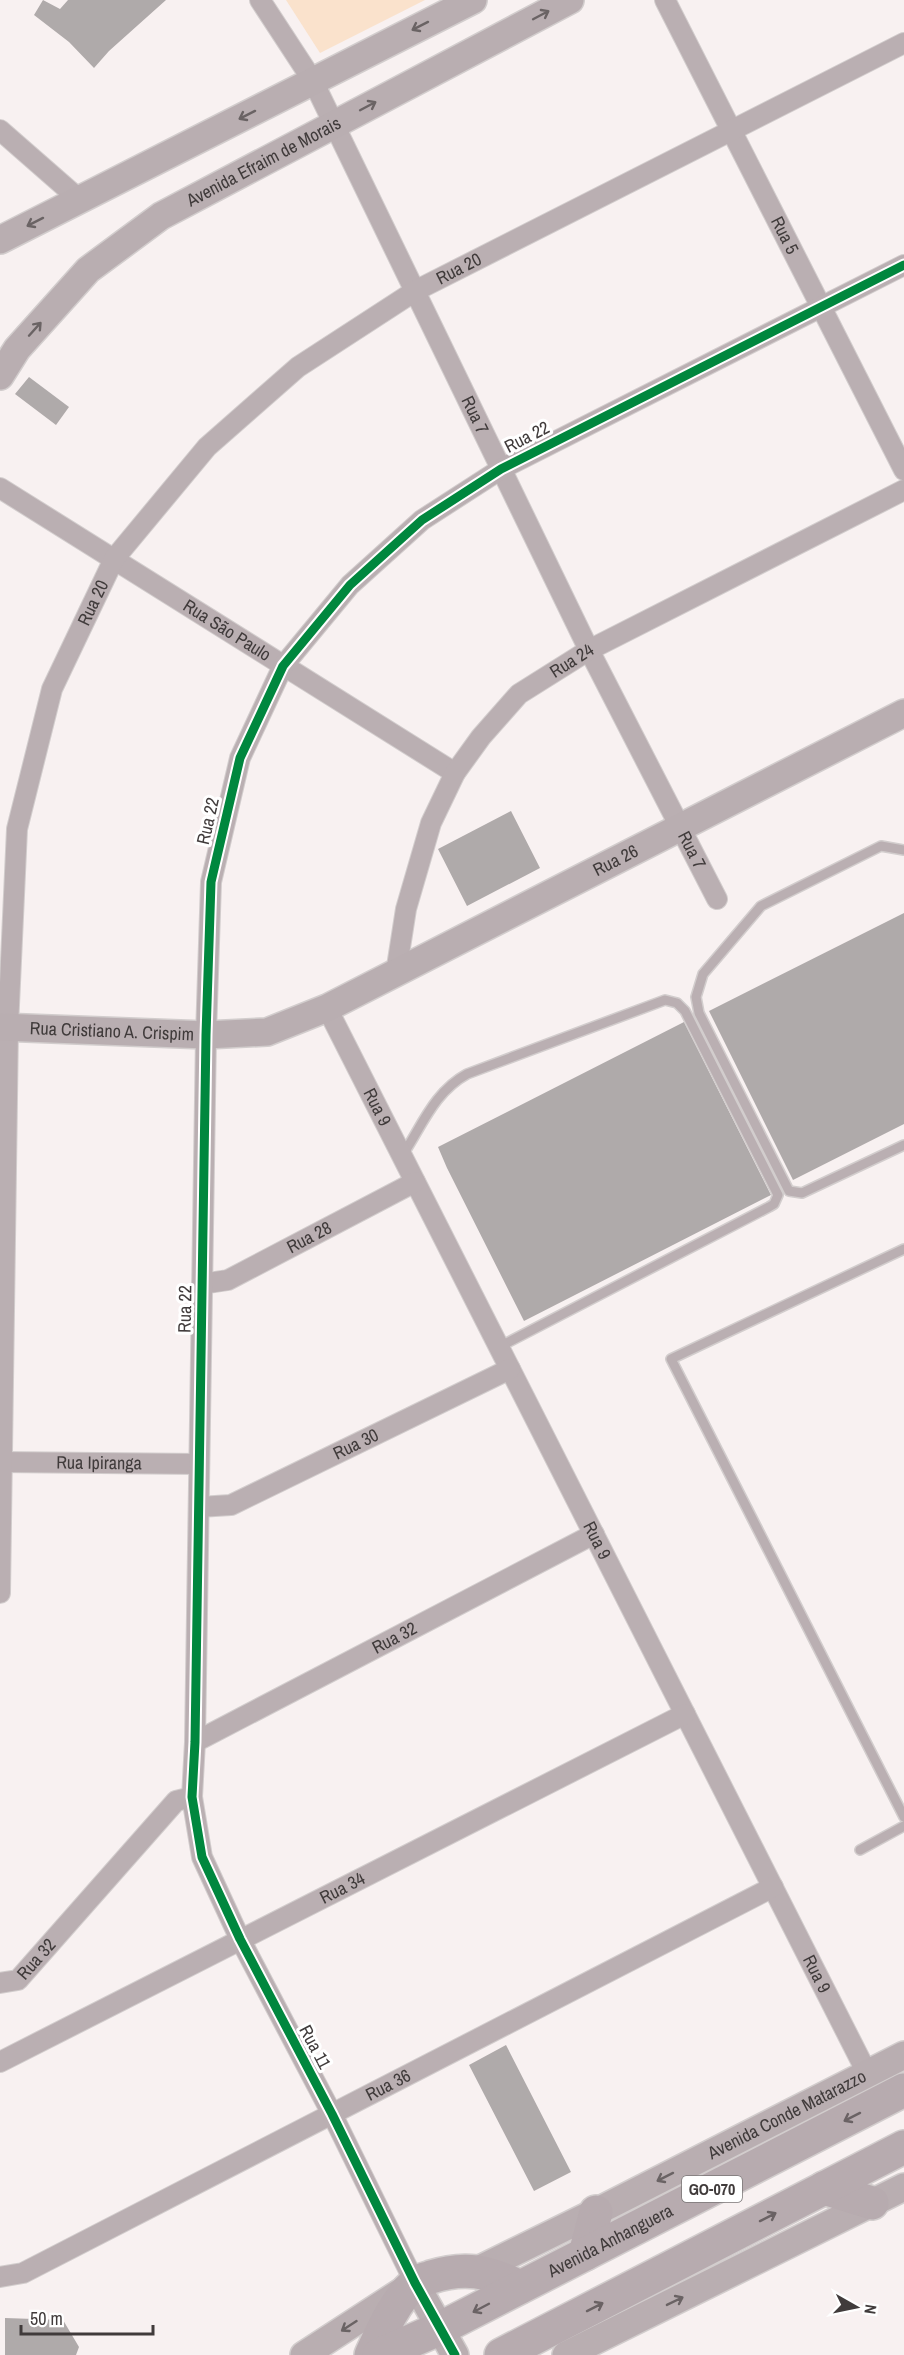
<svg xmlns="http://www.w3.org/2000/svg" width="904" height="2355" viewBox="0 0 904 2355" font-family="'Archivo Narrow',sans-serif">
<style>
.green{fill:#fae2cc}
.building{fill:#afaaaa}
.lines{fill:none;stroke-linecap:round;stroke-linejoin:round}
.lane-casing{stroke:#d2cdcd;stroke-width:12}
.street-casing{stroke:#d2cdcd;stroke-width:22}
.secondary-casing{stroke:#d2cdcd;stroke-width:30}
.highway-casing{stroke:#d2cdcd;stroke-width:36}
.lane{stroke:#baafb2;stroke-width:9}
.street{stroke:#baafb2;stroke-width:20}
.secondary{stroke:#b9aeb1;stroke-width:27}
.highway{stroke:#b7abaf;stroke-width:33}
.cycleway-casing{stroke:#fff;stroke-width:13}
.cycleway{stroke:#00873e;stroke-width:9}
.oneway{stroke:#6a6364}
.oneway2{stroke:#6a6264}
.labels{text-anchor:middle;stroke-width:6;stroke-linejoin:round;paint-order:stroke}
.shield{fill:#fff;stroke:#797676;stroke-width:1.5}
.shield-label{font-size:16px;font-weight:bold;fill:#403b3b}
.street-label{font-size:18px;fill:#403b3b;stroke:#fff}
</style>
<rect width="100%" height="100%" fill="#f8f1f1"/>
<path class="green" d="M286,0h139l-105,53z"/>
<path class="building" d="M43,0l17,9 8,-9h98l-57,51 -15,17 -25,-26 -35,-27z
M29,377l40,30 -13,18 -41,-31z
M511,811l29,57 -73,38 -29,-57z
M904,913v211l-111,56 -84,-169z
M684,1022l87,173 -247,126 -77,-153 -9,-21z
M506,2045l65,127 -37,19 -65,-126z
M5,2318l58,2 16,27 -3,8h-71z"/>
<g class="lines">
<g class="lane-casing">
<path id="lane" d="M904,850l-23,-4 -120,60 -58,68 -7,23 3,16 90,178 13,2 102,-48
M402,1156c20,-30 32,-64 65,-82l198,-74 12,3 8,8 93,184 -4,9 -5,3 -270,140
M904,1249l-233,110 233,458
M860,1850l44,-24"/>
</g>
<g class="street-casing">
<g id="street">
<path id="s1" d="M260,0l53,81 276,569 128,249"/>
<path id="s2" d="M665,0l239,470"/>
<path d="M0,130l80,70"/>
<path id="s3" d="M0,488l455,285"/>
<path id="s4" d="M396,973l10,-64 25,-86 24,-50 26,-36 38,-43 70,-44 315,-160"/>
<path id="s5" d="M327,1008l540,1065"/>
<path id="s6" d="M202,1284l26,-4 187,-98"/>
<path id="s7" d="M0,1462l199,2"/>
<path id="s8" d="M199,1507l32,-2 279,-136"/>
<path id="s9" d="M0,1593l8,-566 9,-198 35,-140 62,-130 93,-112 91,-80 117,-76 489,-248"/>
<path id="s10" d="M195,1742l399,-208"/>
<path id="s11" d="M0,1983l18,-3 158,-179 16,-4"/>
<path id="s12" d="M0,2062l685,-348"/>
<path id="s13" d="M0,2277l23,-4 750,-386"/>
<path d="M415,2283l-83,-169 -92,-175 -38,-82 -10,-60 3,-55 11,-707 5,-153 29,-124 43,-92 67,-81 72,-65 79,-51 403,-204"/>
</g>
</g>
<g class="secondary-casing">
<g id="secondary">
<path d="M0,240l473,-240"/>
<path id="s14" d="M0,376l17,-27 71,-79 73,-54 409,-216"/>
<path id="s15" d="M0,1027l206,8 61,-3 60,-24 577,-295"/>
<path id="s16" d="M476,2271l120,-59 308,-157"/>
<path d="M304,2355l111,-72 40,72"/>
<path d="M566,2355l338,-168"/>
</g>
</g>
<g class="highway-casing">
<g id="highway">
<path d="M824,2188l48,15"/>
<path d="M585,2254l11,-42"/>
<path d="M371,2355c11,-24 23,-53 43,-71 4,-4 12,-5 17,-7 34,-11 57,-6 89,10"/>
<path id="s17" d="M379,2355l62,-27 463,-238"/>
<path d="M501,2355l403,-208"/>
</g>
</g>
<use href="#lane" class="lane"/>
<use href="#street" class="street"/>
<use href="#secondary" class="secondary"/>
<use href="#highway" class="highway"/>
<g class="cycleway-casing">
<path id="cycleway" d="M455,2355l-40,-72 -83,-169 -92,-175 -38,-82 -10,-60 3,-55 11,-707 5,-153 29,-124 43,-92 67,-81 72,-65 79,-51 403,-204"/>
</g>
<use href="#cycleway" class="cycleway"/>
</g>
<defs><path id="oneway-shaft" d="M-6 0H5M1.5-3L5.5 0L1.5 3" fill="none" stroke-width="1.6" stroke-linecap="round" stroke-linejoin="round" transform="scale(1.5)"/></defs>
<g class="oneway">
<use href="#oneway-shaft" transform="translate(541 15) rotate(-28)"/>
<use href="#oneway-shaft" transform="translate(420 26) rotate(153)"/>
<use href="#oneway-shaft" transform="translate(368 106) rotate(-28)"/>
<use href="#oneway-shaft" transform="translate(247 115) rotate(153)"/>
<use href="#oneway-shaft" transform="translate(35 222) rotate(153)"/>
<use href="#oneway-shaft" transform="translate(35 329) rotate(-48)"/>
<use href="#oneway-shaft" transform="translate(665 2177) rotate(153)"/>
<use href="#oneway-shaft" transform="translate(675 2301) rotate(-26)"/>
<use href="#oneway-shaft" transform="translate(349 2326) rotate(147)"/>
</g>
<g class="oneway2">
<use href="#oneway-shaft" transform="translate(852 2117) rotate(153)"/>
<use href="#oneway-shaft" transform="translate(768 2217) rotate(-27)"/>
<use href="#oneway-shaft" transform="translate(595 2307) rotate(-27)"/>
<use href="#oneway-shaft" transform="translate(481 2308) rotate(152)"/>
</g>
<g class="labels">
<rect class="shield" x="682" y="2176" width="60" height="26" rx="4.5"/>
<g class="shield-label">
<text x="712" y="2195">GO-070</text>
</g>
<g class="street-label">
<text dy="6" stroke="none"><textPath href="#s14" startOffset="345">Avenida Efraim de Morais</textPath></text>
<text dy="6" stroke="none"><textPath href="#s2" startOffset="264">Rua 5</textPath></text>
<text dy="6" stroke="none"><textPath href="#s9" startOffset="1508">Rua 20</textPath></text>
<text dy="6" stroke="none"><textPath href="#s1" startOffset="468">Rua 7</textPath></text>
<text transform="translate(527 437) rotate(-27)" y="6">Rua 22</text>
<text dy="6" stroke="none"><textPath href="#s9" startOffset="1004">Rua 20</textPath></text>
<text dy="6" stroke="none"><textPath href="#s3" startOffset="268">Rua São Paulo</textPath></text>
<text dy="6" stroke="none"><textPath href="#s4" startOffset="374">Rua 24</textPath></text>
<text transform="translate(208 821) rotate(-77)" y="6">Rua 22</text>
<text dy="6" stroke="none"><textPath href="#s1" startOffset="954">Rua 7</textPath></text>
<text dy="6" stroke="none"><textPath href="#s15" startOffset="656">Rua 26</textPath></text>
<text dy="6" stroke="none"><textPath href="#s15" startOffset="112">Rua Cristiano A. Crispim</textPath></text>
<text dy="6" stroke="none"><textPath href="#s5" startOffset="111">Rua 9</textPath></text>
<text dy="6" stroke="none"><textPath href="#s6" startOffset="118">Rua 28</textPath></text>
<text transform="translate(185 1309) rotate(-89)" y="6">Rua 22</text>
<text dy="6" stroke="none"><textPath href="#s8" startOffset="171">Rua 30</textPath></text>
<text dy="6" stroke="none"><textPath href="#s7" startOffset="99">Rua Ipiranga</textPath></text>
<text dy="6" stroke="none"><textPath href="#s5" startOffset="597">Rua 9</textPath></text>
<text dy="6" stroke="none"><textPath href="#s10" startOffset="225">Rua 32</textPath></text>
<text dy="6" stroke="none"><textPath href="#s12" startOffset="384">Rua 34</textPath></text>
<text dy="6" stroke="none"><textPath href="#s11" startOffset="46">Rua 32</textPath></text>
<text dy="6" stroke="none"><textPath href="#s5" startOffset="1083">Rua 9</textPath></text>
<text transform="translate(315 2047) rotate(62)" y="6">Rua 11</text>
<text dy="6" stroke="none"><textPath href="#s13" startOffset="434">Rua 36</textPath></text>
<text dy="6" stroke="none"><textPath href="#s16" startOffset="348">Avenida Conde Matarazzo</textPath></text>
<text dy="6" stroke="none"><textPath href="#s17" startOffset="258">Avenida Anhanguera</textPath></text>
</g>
</g>
<g transform="translate(856 2307) rotate(99)" stroke="#ffffff" stroke-width="4.5" paint-order="stroke">
<path d="M0-4.5L10 22L0 15L-10 22Z" fill="#403b3b"/>
<text y="-9" font-size="16" font-weight="bold" text-anchor="middle" fill="#403b3b">N</text>
</g>
<path d="M21 2325v9h132v-9" fill="none" stroke="#403b3b" stroke-width="3"/>
<text x="30" y="2325" font-size="18" fill="#403b3b" stroke="#ffffff" stroke-width="4.5" paint-order="stroke">50 m</text>
</svg>
